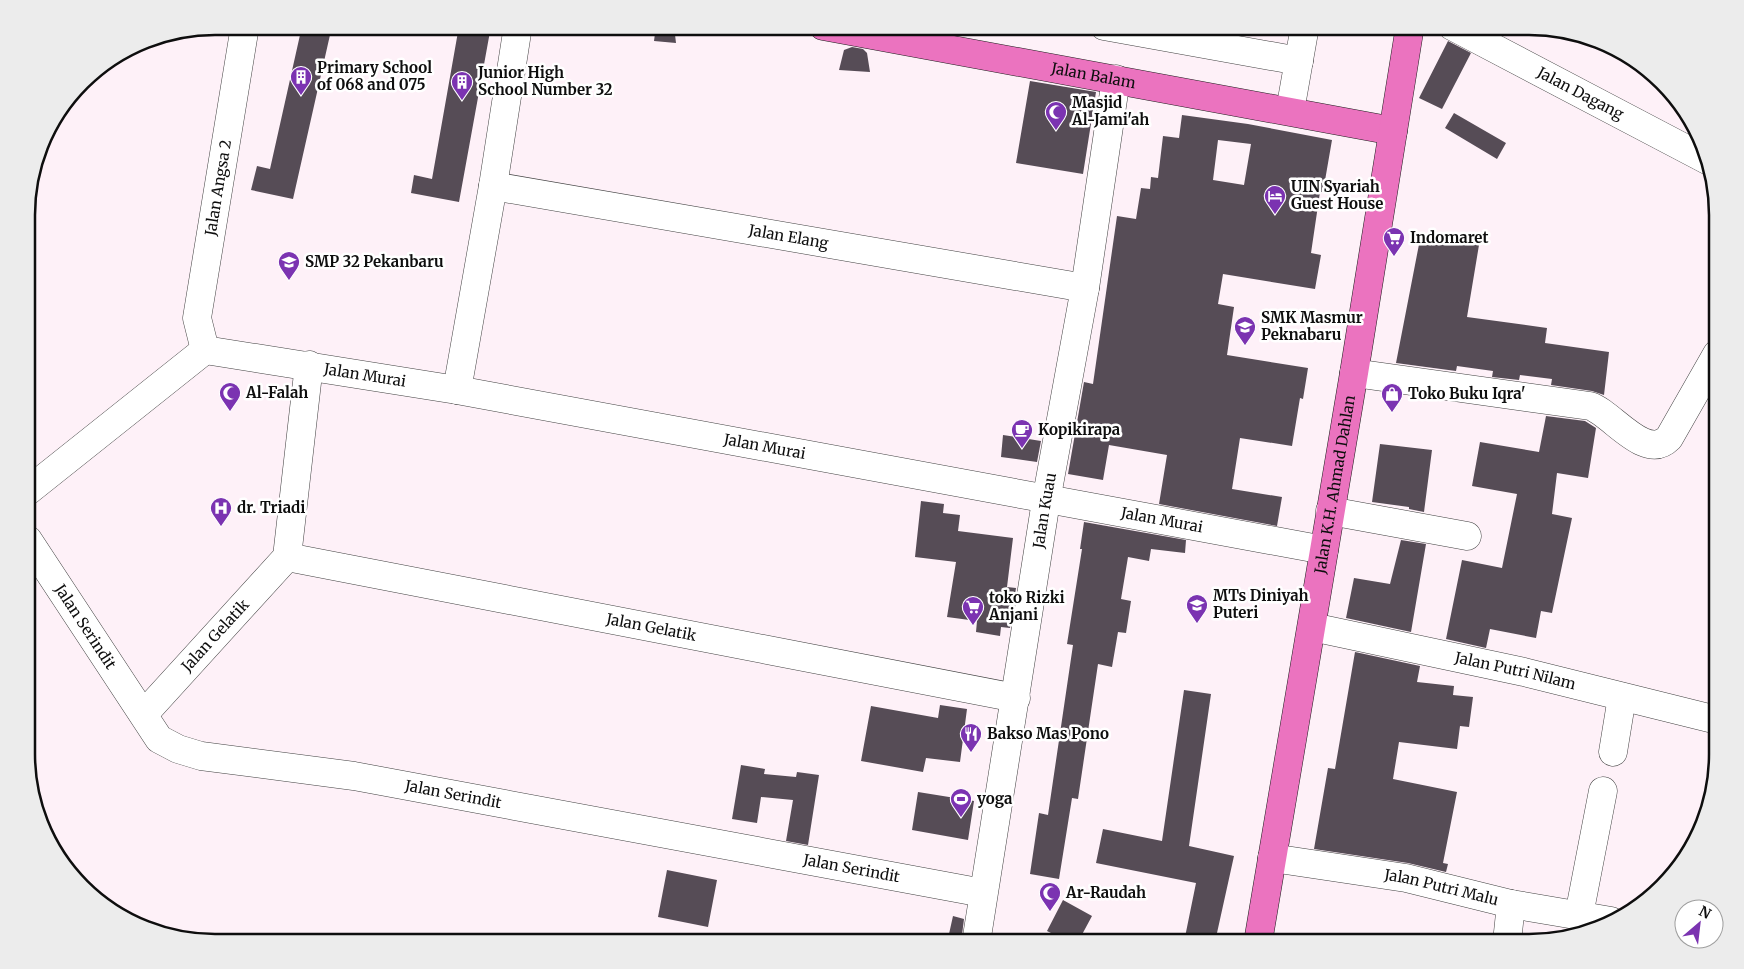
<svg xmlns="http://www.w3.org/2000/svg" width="1744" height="969" viewBox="0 0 1744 969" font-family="Merriweather,serif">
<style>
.building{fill:#564c56;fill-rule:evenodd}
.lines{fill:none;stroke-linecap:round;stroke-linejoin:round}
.minor-casing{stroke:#414141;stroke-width:29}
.major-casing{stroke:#1f1f1f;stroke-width:29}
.minor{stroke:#fff;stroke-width:28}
.major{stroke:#eb73bf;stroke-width:28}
.labels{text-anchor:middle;stroke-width:5;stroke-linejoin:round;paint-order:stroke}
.poi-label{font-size:15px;font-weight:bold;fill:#0e0e0e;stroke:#fff;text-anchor:start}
.street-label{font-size:15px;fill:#0e0e0e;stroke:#fff}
.rim{fill:none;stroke:#0e0e0e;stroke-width:2.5}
</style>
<rect width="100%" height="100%" fill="#fef1f8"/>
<path class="building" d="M302,26h30l-39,173 -42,-9 6,-24 13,3z
M459,26h32l-32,176 -48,-9 3,-18 18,4z
M656,26h18l2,17 -22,-2z
M1448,41l23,12 -29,56 -23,-11z
M852,47l11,2 4,4 3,19 -31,-2 5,-20z
M1030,81l66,11 -13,82 -67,-11z
M1454,113l52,30 -9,16 -52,-31z
M1182,115l66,9 84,16 -9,52h-3l-9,61 10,2 -6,34 -92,-15 -5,30 16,3 -7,48 81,13 -5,31 -3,-1 -8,48 -52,-8 -8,51 50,8 -5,29 -118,-22 8,-49 -58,-10 -6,35 -35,-6 16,-92 9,2 24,-168 19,3 5,-31 9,1 1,-12 7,1 5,-42 16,2zM1218,140l33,4 -7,41 -31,-5z
M1421,234l58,11 -12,72 80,11 -2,15 64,9 -5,43 -12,-4 -41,-6 1,-6 -32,-4 -1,5 -27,-3 1,-6 -36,-5 -1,5 -60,-8z
M1546,416l39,5 11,7 -8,50 -31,-5 -5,41 20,4 -20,95 -11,-2 -5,27 -46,-9 -4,19 -40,-9 16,-79 40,8 15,-74 -45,-8 8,-44 59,10z
M1003,435l38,6 -4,21 -36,-5z
M1380,444l52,6 -8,62 -15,-3v-2l-37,-5z
M921,501l23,3 -1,9 17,2 -2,16 55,7 -6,49 9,1 -6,40 -9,-1 -1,9 -24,-4 1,-11 -30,-4 9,-55 -41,-5z
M1084,522l102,18 -1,13 -34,-4 -2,12 -21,-4 -7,42 10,2 -5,32 -8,-1 -6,35 -14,-3 -20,135 -6,-1 -13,81 -29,-5 9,-61 9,2 25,-170 -6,-1 15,-95h-2z
M1401,540l25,4 -15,88 -65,-14 8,-40 36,6z
M1355,652l65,14 -3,16 37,4 -1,9 20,2 -4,30 -9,-1 -3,23 -58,-7 -6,37 64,13 -14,71 5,1 -2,8 -38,-9 -94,-14 14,-81 7,1z
M1184,690l27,4 -22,152 45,10 -19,86h-31l12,-59 -100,-20 7,-34 59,12z
M940,705l27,4 -7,53 -34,-4 -3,14 -62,-11 10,-55 67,12z
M741,765l24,4 -1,5 32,3 1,-5 22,3 -11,70 -22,-4 7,-41 -32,-3 -4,26 -25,-4z
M918,792l56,9 -6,39 -56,-10z
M667,870l50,10 -9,47 -50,-10z
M1063,900l29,16 -14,26h-9l-22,-11z
M953,916l11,3 -3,24h-14z"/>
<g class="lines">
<g class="minor-casing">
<g id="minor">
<path d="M1104,26l195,35"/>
<path id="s1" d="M1452,26l257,135"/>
<path d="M1290,111l15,-85"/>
<path id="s2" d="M493,186l592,102"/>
<path id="s3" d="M205,350l252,40 867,160"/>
<path id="s4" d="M205,350l-8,-32 48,-292"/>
<path d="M1354,373l236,33c22,7 55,56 79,32l48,-84"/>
<path d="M457,390l36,-204 25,-160"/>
<path d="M28,491l177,-141"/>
<path d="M1330,511l137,25"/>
<path id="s5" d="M28,540l131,199 19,10 23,7 153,20 629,117"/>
<path id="s6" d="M287,557l729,141"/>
<path id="s7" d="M1312,627l212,45 193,48"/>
<path id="s8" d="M144,714l143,-157 22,-192"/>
<path d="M1613,752l9,-55"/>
<path id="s9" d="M1272,858l134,20 105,26 100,17"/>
<path d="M1579,915l24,-124"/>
<path d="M1507,942l4,-38"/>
<path id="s10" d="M976,943l70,-442 39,-213 31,-209"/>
</g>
</g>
<g class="major-casing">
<g id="major">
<path id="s11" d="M823,26l570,105"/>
<path id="s12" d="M1258,942l96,-569 56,-347"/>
</g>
</g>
<use href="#minor" class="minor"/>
<use href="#major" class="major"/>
</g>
<defs>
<g id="building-pin" transform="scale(1.125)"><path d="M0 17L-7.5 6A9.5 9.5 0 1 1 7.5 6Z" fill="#7b33b1" stroke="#fff"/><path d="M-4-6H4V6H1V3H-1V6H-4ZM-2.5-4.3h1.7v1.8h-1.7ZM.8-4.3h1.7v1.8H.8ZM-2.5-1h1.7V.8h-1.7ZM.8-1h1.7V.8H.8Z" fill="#fff"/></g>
<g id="mosque-pin" transform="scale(1.125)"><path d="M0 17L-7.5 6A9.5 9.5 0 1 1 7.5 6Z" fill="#7b33b1" stroke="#fff"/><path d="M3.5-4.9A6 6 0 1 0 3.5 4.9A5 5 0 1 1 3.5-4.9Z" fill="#fff"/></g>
<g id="hotel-pin" transform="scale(1.125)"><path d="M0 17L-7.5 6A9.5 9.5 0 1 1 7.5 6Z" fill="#7b33b1" stroke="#fff"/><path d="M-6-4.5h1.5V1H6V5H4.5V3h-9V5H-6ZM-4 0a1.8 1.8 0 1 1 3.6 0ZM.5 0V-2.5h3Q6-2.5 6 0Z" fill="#fff"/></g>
<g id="supermarket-pin" transform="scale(1.125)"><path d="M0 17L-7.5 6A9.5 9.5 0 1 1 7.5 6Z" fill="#7b33b1" stroke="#fff"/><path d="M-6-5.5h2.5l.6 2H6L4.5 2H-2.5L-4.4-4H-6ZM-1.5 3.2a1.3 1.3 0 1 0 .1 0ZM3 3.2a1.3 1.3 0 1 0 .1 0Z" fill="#fff"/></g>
<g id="school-pin" transform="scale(1.125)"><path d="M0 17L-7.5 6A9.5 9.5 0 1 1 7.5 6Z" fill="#7b33b1" stroke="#fff"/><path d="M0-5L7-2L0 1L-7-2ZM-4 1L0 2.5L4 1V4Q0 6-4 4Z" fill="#fff"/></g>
<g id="shop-pin" transform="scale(1.125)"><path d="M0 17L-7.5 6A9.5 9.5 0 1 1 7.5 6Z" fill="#7b33b1" stroke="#fff"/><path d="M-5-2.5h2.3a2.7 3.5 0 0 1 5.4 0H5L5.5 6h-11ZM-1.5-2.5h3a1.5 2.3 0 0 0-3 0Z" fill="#fff"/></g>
<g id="cafe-pin" transform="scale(1.125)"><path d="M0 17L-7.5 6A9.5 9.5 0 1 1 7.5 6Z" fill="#7b33b1" stroke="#fff"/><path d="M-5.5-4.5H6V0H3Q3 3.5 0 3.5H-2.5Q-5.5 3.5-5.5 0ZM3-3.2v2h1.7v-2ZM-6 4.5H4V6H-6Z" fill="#fff"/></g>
<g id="hospital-pin" transform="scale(1.125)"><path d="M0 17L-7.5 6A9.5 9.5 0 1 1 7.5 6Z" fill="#7b33b1" stroke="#fff"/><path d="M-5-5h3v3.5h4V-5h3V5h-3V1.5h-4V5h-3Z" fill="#fff"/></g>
<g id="restaurant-pin" transform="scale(1.125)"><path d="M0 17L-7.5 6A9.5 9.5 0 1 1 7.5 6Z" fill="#7b33b1" stroke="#fff"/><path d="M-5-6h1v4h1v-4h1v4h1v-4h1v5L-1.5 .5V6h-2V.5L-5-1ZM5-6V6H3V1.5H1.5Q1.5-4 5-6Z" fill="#fff"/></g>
<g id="stadium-pin" transform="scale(1.125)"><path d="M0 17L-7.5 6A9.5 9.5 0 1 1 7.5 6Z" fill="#7b33b1" stroke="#fff"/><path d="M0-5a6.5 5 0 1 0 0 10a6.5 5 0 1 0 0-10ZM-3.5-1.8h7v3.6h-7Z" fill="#fff"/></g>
</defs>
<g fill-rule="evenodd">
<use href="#building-pin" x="301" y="77"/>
<use href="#building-pin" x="462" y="82"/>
<use href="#mosque-pin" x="1056" y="112"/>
<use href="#hotel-pin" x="1275" y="196"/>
<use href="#supermarket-pin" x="1394" y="238"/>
<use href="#school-pin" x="289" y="262"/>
<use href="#school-pin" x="1245" y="327"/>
<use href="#mosque-pin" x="230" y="393"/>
<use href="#shop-pin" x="1392" y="394"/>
<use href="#cafe-pin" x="1022" y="430"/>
<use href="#hospital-pin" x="221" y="508"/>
<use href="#school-pin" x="1197" y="605"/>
<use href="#supermarket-pin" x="973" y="607"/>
<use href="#restaurant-pin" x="971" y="734"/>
<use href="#stadium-pin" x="961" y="799"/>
<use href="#mosque-pin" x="1050" y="893"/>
</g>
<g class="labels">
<g class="poi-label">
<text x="317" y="73">Primary School<tspan x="317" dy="17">of 068 and 075</tspan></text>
<text x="478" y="78">Junior High<tspan x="478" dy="17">School Number 32</tspan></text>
<text x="1072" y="108">Masjid<tspan x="1072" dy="17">Al-Jami'ah</tspan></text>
<text x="1291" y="192">UIN Syariah<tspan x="1291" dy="17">Guest House</tspan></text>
<text x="1410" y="243">Indomaret</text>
<text x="305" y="267">SMP 32 Pekanbaru</text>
<text x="1261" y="323">SMK Masmur<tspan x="1261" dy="17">Peknabaru</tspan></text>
<text x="246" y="398">Al-Falah</text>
<text x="1408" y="399">Toko Buku Iqra'</text>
<text x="1038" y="435">Kopikirapa</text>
<text x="237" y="513">dr. Triadi</text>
<text x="1213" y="601">MTs Diniyah<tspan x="1213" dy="17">Puteri</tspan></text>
<text x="989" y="603">toko Rizki<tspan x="989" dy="17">Anjani</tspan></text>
<text x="987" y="739">Bakso Mas Pono</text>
<text x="977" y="804">yoga</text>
<text x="1066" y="898">Ar-Raudah</text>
</g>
<g class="street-label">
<text dy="5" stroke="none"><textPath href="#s11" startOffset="275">Jalan Balam</textPath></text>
<text dy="5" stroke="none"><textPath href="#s1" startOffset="145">Jalan Dagang</textPath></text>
<text dy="5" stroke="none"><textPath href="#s4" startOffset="165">Jalan Angsa 2</textPath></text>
<text dy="5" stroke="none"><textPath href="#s2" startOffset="300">Jalan Elang</textPath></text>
<text dy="5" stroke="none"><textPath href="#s3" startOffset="162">Jalan Murai</textPath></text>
<text dy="5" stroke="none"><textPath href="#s3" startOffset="568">Jalan Murai</textPath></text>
<text dy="5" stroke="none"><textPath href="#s12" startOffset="464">Jalan K.H. Ahmad Dahlan</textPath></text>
<text dy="5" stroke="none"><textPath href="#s10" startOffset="438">Jalan Kuau</textPath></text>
<text dy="5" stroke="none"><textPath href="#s3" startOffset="972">Jalan Murai</textPath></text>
<text dy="5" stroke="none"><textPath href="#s5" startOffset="104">Jalan Serindit</textPath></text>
<text dy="5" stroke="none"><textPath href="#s6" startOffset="371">Jalan Gelatik</textPath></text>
<text dy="5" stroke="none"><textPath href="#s8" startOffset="106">Jalan Gelatik</textPath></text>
<text dy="5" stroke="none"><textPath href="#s7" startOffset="208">Jalan Putri Nilam</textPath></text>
<text dy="5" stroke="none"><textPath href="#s5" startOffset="539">Jalan Serindit</textPath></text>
<text dy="5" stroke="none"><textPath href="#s5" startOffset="944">Jalan Serindit</textPath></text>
<text dy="5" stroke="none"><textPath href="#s9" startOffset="172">Jalan Putri Malu</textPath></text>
</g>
</g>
<path d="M0 0H1744V969H0ZM215 35H1529A180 180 0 0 1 1709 215V754A180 180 0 0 1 1529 934H215A180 180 0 0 1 35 754V215A180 180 0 0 1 215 35Z" fill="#ececec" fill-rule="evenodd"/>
<path class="rim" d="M215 35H1529A180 180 0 0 1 1709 215V754A180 180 0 0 1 1529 934H215A180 180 0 0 1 35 754V215A180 180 0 0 1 215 35Z"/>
<g transform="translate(1699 924) rotate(28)"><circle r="24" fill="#ffffff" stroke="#9f9f9f"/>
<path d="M0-4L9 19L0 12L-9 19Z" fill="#7b33b1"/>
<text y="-8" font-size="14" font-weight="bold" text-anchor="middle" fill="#0e0e0e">N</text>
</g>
</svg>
